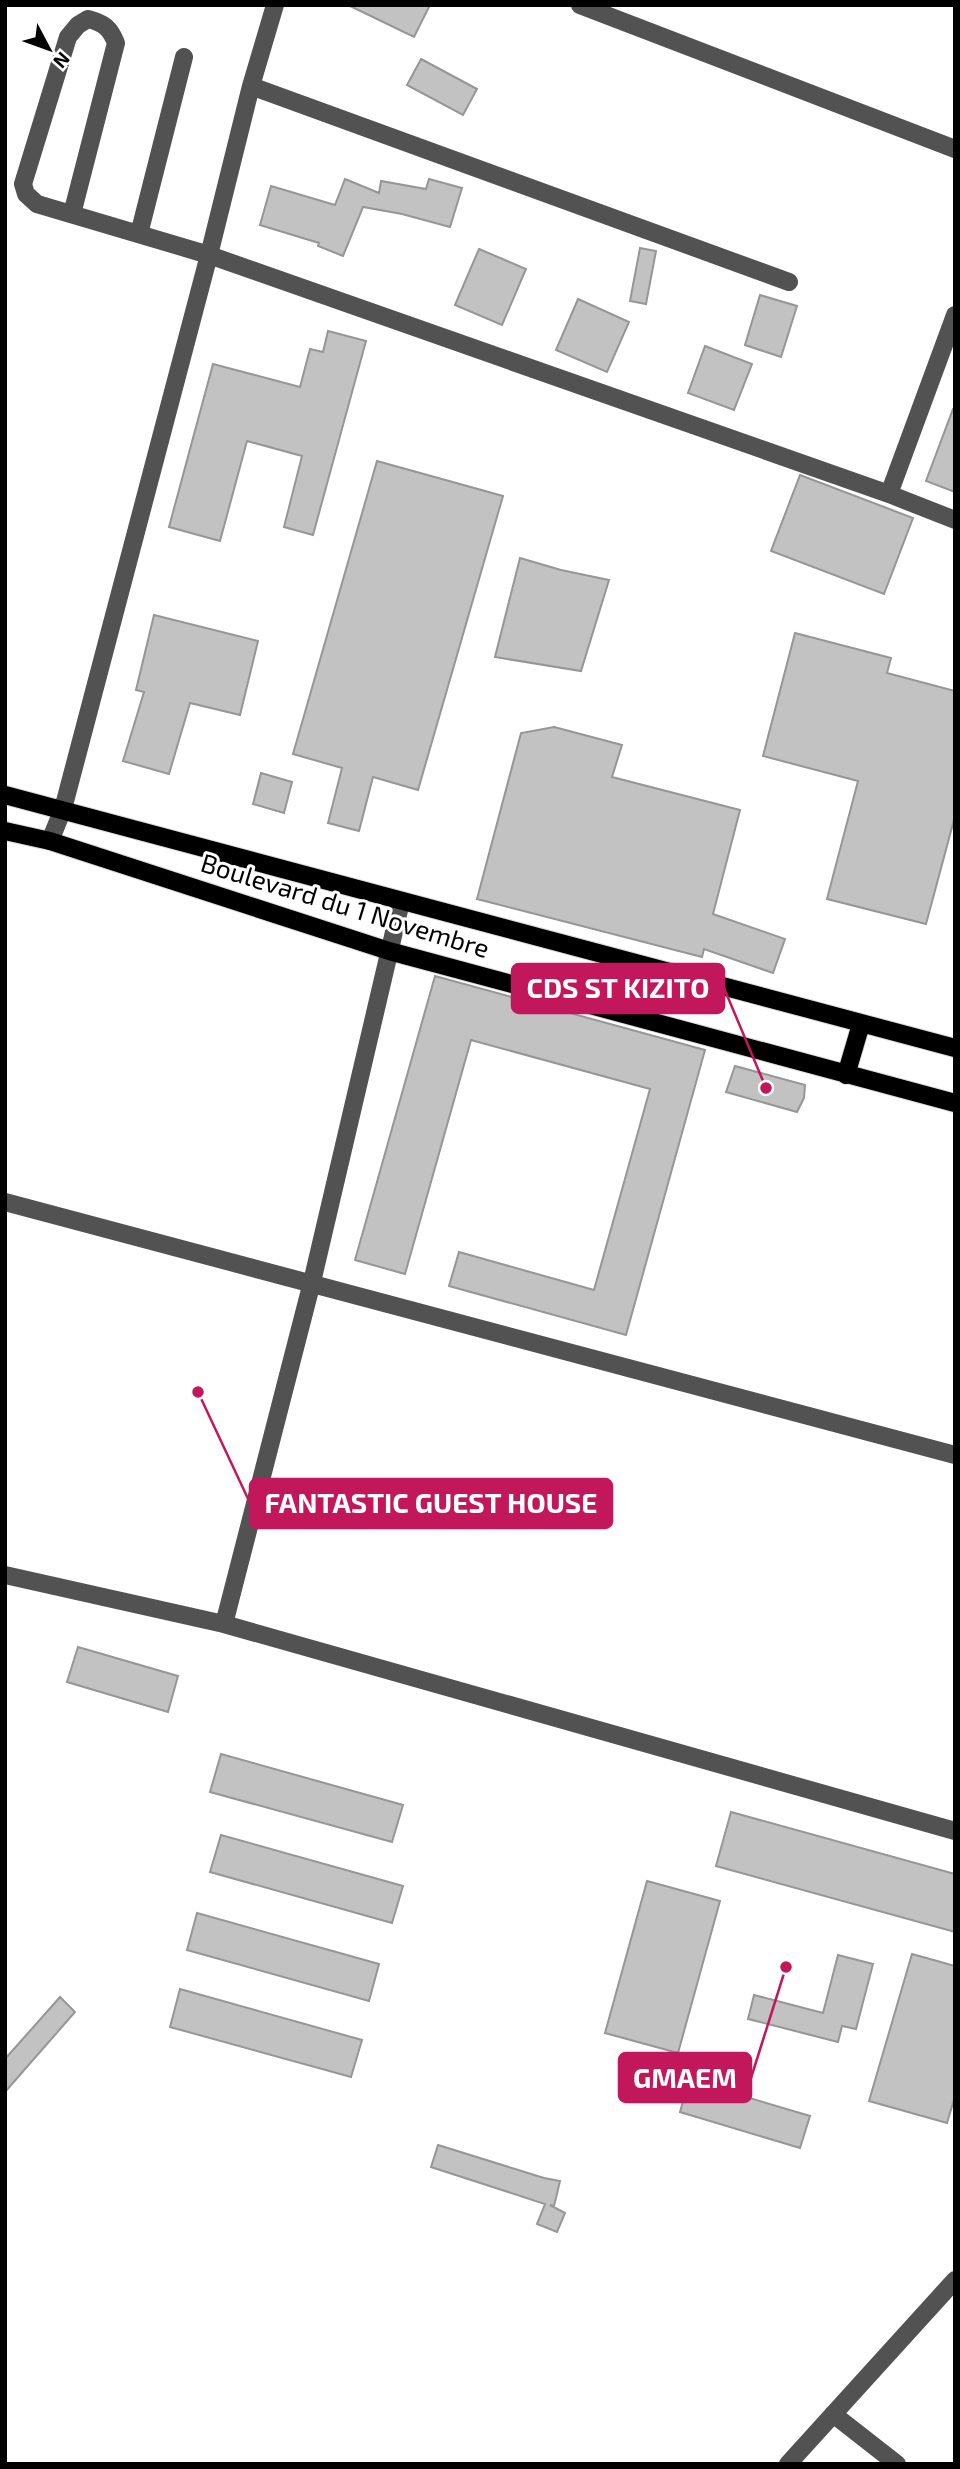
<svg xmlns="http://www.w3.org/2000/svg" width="960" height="2469" viewBox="0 0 960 2469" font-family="'Exo 2',sans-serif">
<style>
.building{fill:#c2c2c2;stroke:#969696;stroke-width:2}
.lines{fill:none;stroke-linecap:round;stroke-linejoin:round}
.major-casing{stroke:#dbdbdb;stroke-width:20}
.minor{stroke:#525252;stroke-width:18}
.major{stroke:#000;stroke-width:18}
.labels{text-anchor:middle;stroke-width:6;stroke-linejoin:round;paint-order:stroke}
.street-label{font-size:26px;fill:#000;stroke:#fff}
.leader{fill:none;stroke:#c2185b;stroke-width:2.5}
.callout-dot{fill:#c2185b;stroke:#fff;stroke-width:2.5}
.callout{fill:#c2185b;stroke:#c2185b;stroke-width:2.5}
.callout-label{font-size:28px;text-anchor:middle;font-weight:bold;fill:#fff}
</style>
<rect width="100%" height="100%" fill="#fff"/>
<path class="building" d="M348,5h82l-16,32z
M421,59l56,30 -14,26 -56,-30z
M345,179l34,14 2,-12 45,8 3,-10 33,9 -12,39 -48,-13 -39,-7 -20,49 -25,-10 1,-3 -59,-18 11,-39 64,19z
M640,248l16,3 -10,53 -16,-3z
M479,249l47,20 -24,56 -47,-20z
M760,295l37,11 -16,51 -36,-12z
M578,299l51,23 -22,50 -51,-22z
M328,331l38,10 -53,194 -29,-8 18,-71 -55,-15 -27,100 -51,-14 44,-163 87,23 10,-38 13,3z
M705,346l47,18 -18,46 -46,-17z
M953,409h2v83l-29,-11z
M377,461l126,35 -85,294 -45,-13 -14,54 -31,-8 14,-55 -49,-14z
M800,475l113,43 -29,76 -113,-43z
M520,558l41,12 48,10 -28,91 -86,-14z
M154,615l104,26 -18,74 -50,-12 -21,71 -46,-13 21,-69 -8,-2z
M795,633l96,25 -4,15 68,18v125l-29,108 -99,-25 31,-118 -95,-25z
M554,727l68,18 -10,32 128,33 -27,104 72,25 -12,34 -69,-24 -2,8 -225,-58 44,-166z
M261,773l31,9 -8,31 -31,-9z
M435,976l270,74 -79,285 -177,-49 10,-34 135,38 56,-201 -179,-49 -66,234 -50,-14z
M735,1066l70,19 -1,13 -7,14 -71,-20z
M78,1647l100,29 -10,36 -101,-30z
M221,1754l182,51 -11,37 -182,-50z
M731,1812l224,62v58l-239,-66z
M221,1835l182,51 -11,37 -182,-51z
M647,1881l73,20 -42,152 -73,-20z
M197,1913l182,51 -10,37 -182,-51z
M912,1954l43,12v130l-8,27 -78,-22z
M838,1955l35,9 -17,65 -14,-3 -4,16 -90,-23 6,-24 69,18z
M180,1989l182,51 -11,37 -181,-50z
M60,1997l15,15 -70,80v-33z
M689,2080l121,36 -10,32 -120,-36z
M438,2145l106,33 16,3 -6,25 -4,-1 15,8 -8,19 -20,-8 8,-20 -114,-37z"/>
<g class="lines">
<g class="major-casing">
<path id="major" d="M5,795l950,253
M5,831l45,10 339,110 566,152
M846,1075l15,-51"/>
</g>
<path class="minor" d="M580,5l375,144
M251,86l538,196
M72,214l44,-171c-6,-15 -12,-20 -28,-24l-10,6 -10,12 -45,147 3,10 11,10 172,51 680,239 66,26
M139,234l45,-177
M889,494l66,-179
M50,841l13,-32 146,-554 42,-169 24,-81
M5,1202l950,253
M5,1575l219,49 731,207
M224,1624l88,-342 89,-380
M833,2414l64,50
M788,2464l167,-184"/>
<use href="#major" class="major"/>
</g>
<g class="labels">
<g class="street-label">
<text transform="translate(345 906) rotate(17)" y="9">Boulevard du 1 Novembre</text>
</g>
</g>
<path class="leader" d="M766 1088L724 988M198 1392L250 1503M786 1967L751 2078"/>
<g class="callout-dot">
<circle cx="766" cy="1088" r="7"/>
<circle cx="198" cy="1392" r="7"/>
<circle cx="786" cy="1967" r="7"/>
</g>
<g class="callout">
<rect x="512" y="964" width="212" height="49" rx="7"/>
<rect x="250" y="1479" width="362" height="49" rx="7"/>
<rect x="619" y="2053" width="132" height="49" rx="7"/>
</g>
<g class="callout-label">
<text x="618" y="998">CDS ST KIZITO</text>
<text x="431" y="1513">FANTASTIC GUEST HOUSE</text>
<text x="685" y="2088">GMAEM</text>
</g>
<rect width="960" height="2469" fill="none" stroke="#000000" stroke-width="14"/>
<g transform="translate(49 49) rotate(131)" stroke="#ffffff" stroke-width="5" paint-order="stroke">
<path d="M0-5L12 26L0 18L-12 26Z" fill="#000000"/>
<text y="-10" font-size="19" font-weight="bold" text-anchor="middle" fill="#000000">N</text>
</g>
</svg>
